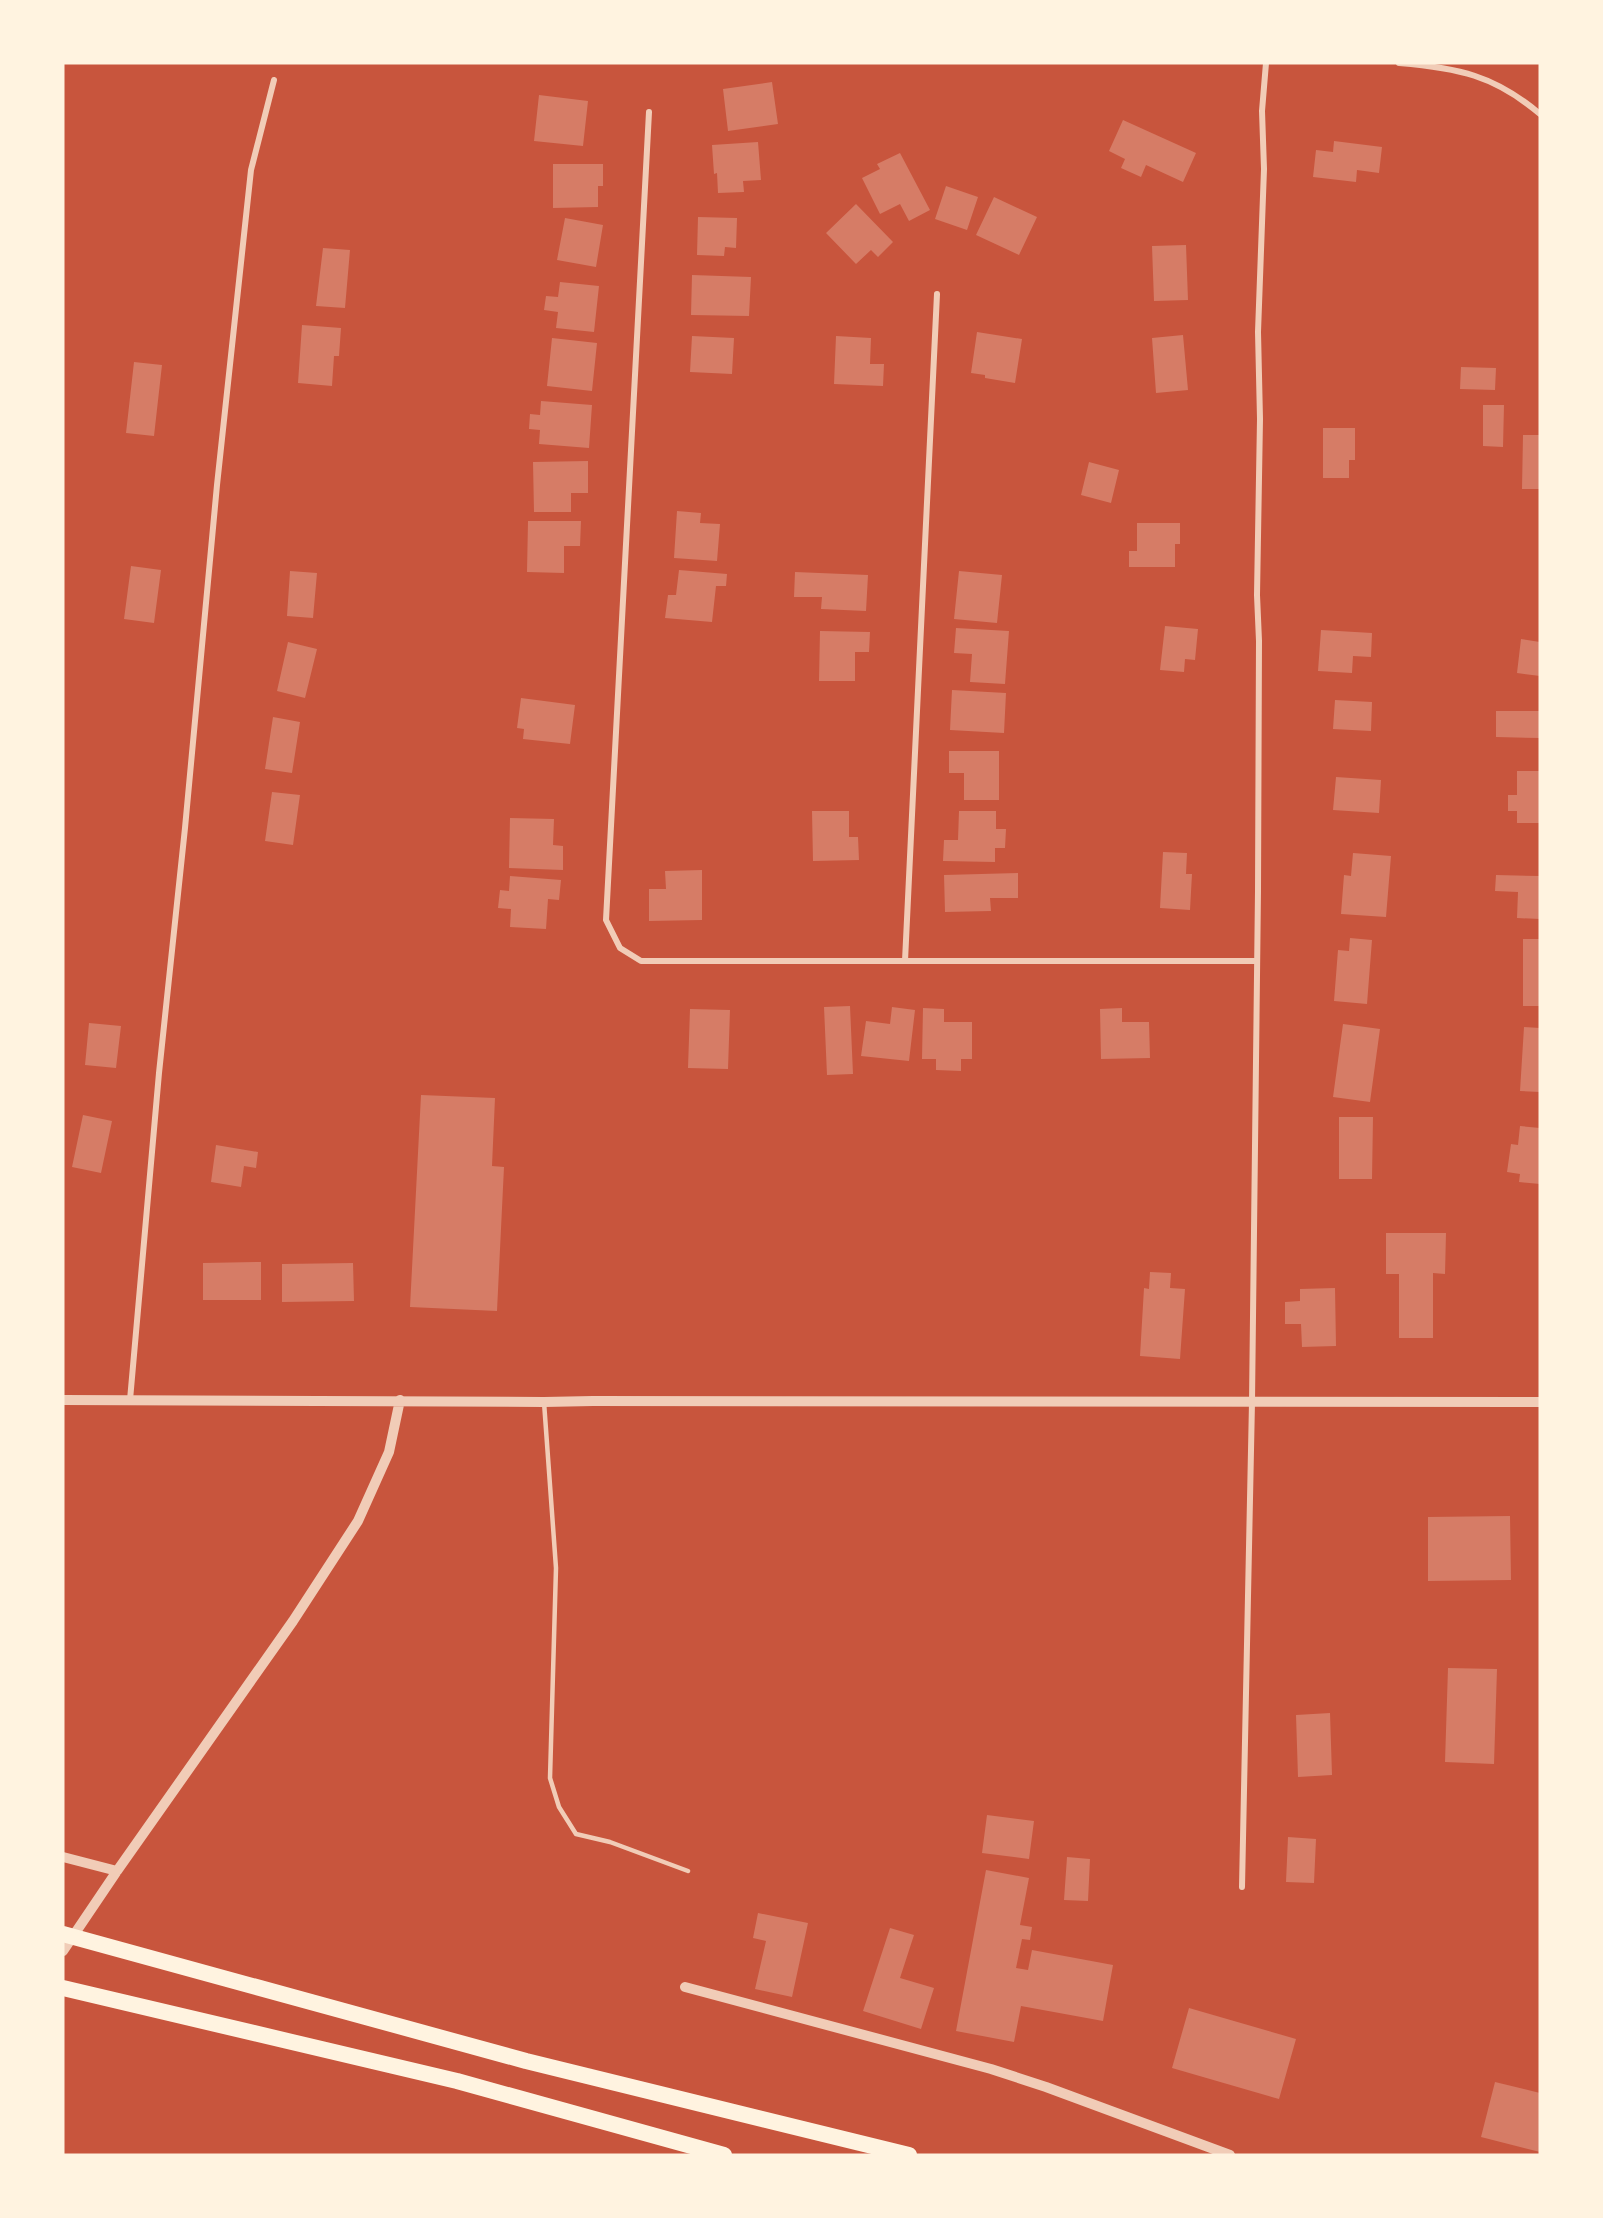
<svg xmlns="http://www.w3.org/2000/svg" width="1603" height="2218" viewBox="0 0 1603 2218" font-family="'Nunito Sans',sans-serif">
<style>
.building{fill:#d67c66}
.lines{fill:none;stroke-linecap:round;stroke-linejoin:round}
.service{stroke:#f1ccb7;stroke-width:4.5}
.minor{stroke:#f1ccb7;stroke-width:6}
.tertiary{stroke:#f1ccb7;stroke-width:10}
.trunk{stroke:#fff3e0;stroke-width:16}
</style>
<rect width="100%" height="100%" fill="#c8553d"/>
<path class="building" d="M772,82l6,42 -50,7 -5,-42z
M539,95l49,6 -5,45 -49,-5z
M1123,120l73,33 -13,29 -37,-17 -5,12 -20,-9 4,-9 -16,-8z
M1334,141l48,6 -3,26 -22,-3 -1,12 -43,-5 3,-27 17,2z
M758,142l3,38 -18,1 1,11 -26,1 -1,-20 -3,1 -2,-29z
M900,153l30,57 -21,11 -9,-17 -20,10 -18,-36 18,-9 -3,-5z
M553,164h50v22h-5v21l-45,1z
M946,186l32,11 -11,33 -32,-11z
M994,197l43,20 -18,38 -43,-20z
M856,204l37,38 -15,15 -7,-7 -15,14 -30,-31z
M698,217l39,1 -1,30 -11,-1 -1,9 -27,-1z
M565,218l38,7 -7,42 -39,-7z
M1186,245l2,55 -34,1 -2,-55z
M323,248l27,2 -5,58 -29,-2z
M692,275l59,2 -2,39 -58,-1z
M560,282l39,4 -5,46 -38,-4 2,-16 -14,-2 2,-14 12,1z
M302,325l39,3 -2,28h-5l-2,30 -34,-3z
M977,332l45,7 -7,44 -30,-5v-3l-14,-2z
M1183,335l5,55 -32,3 -4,-55z
M692,336l42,2 -2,36 -42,-2z
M836,336l35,2 -1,26h14l-1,22 -49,-2z
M552,338l45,5 -5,48 -45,-5z
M134,362l28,3 -8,71 -28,-3z
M1461,367l35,1 -1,22 -35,-1z
M541,401l51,4 -3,43 -50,-4 1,-14 -11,-1 1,-15 10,1z
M1483,405h21l-1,42 -20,-1z
M1323,428h32v32h-6v18h-26z
M1523,435h17v54h-18z
M588,461v32h-17v19h-37l-1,-50z
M1089,462l30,8 -8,33 -30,-8z
M677,511l24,2 -1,10 20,1 -3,37 -43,-3z
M528,521h53l-1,25h-16v27l-37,-1z
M1137,523h43v21h-5v23h-46v-16h8z
M131,566l30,4 -7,53 -30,-4z
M679,570l48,4 -1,12h-10l-4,36 -47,-4 3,-23h8z
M290,571l27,2 -4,45 -26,-2z
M959,571l43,4 -5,48 -43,-4z
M795,572l73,3 -2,36 -45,-2 1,-12h-28z
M1165,626l33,3 -3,31 -10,-1 -1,13 -24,-2z
M956,628l53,3 -4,53 -35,-2 2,-28 -18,-1z
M1321,630l51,3 -1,24 -18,-1 -1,17 -34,-2z
M820,631l50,1 -1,20h-14v29h-36z
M1521,639l19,3v34l-23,-3z
M288,642l29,7 -12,49 -28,-7z
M952,690l54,3 -2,40 -54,-3z
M521,698l54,7 -5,39 -47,-5 1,-10 -7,-1z
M1335,700l37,2 -1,29 -38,-2z
M1496,711h44v27l-44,-1z
M273,717l27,5 -8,51 -27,-4z
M949,751h50v49h-35v-27h-15z
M1517,771h23v52h-23v-12h-9v-16h9z
M1336,777l45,3 -2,33 -46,-3z
M272,792l28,3 -7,50 -28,-4z
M812,811h37v26h9l1,23 -46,1z
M959,811h37v18h10l-1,19h-10v14l-52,-1 1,-21h14z
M510,818l44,1 -1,26 10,1v24l-54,-2z
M1163,852l24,1 -1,21h6l-2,36 -30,-2z
M1353,853l38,3 -5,61 -45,-3 3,-39 7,1z
M702,870v50l-53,1v-32h17l-1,-18z
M1018,873v25h-28l1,13 -46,1 -1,-37z
M1496,875l44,1v43l-23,-1 1,-26 -23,-1z
M510,876l51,4 -2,20 -11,-1 -2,30 -36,-2 1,-18 -13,-1 2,-18 9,1z
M1350,938l22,2 -5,64 -33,-3 4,-51 11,1z
M1523,939h17v67h-17z
M850,1006l3,68 -26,1 -3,-68z
M892,1007l23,3 -6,51 -48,-5 5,-35 24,3z
M923,1008l21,1v13h28v37h-11v12l-25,-1v-11h-14z
M1122,1008v14h27l1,36 -49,1 -1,-50z
M690,1009l40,1 -2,59 -40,-1z
M89,1023l32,3 -5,42 -31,-3z
M1343,1024l37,5 -10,73 -37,-5z
M1524,1027l16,1v64l-20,-1z
M421,1095l74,3 -3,68 12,1 -7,144 -87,-4z
M83,1115l29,6 -11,52 -29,-6z
M1339,1117h34l-1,62h-33z
M1520,1126l20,2v56l-21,-2 1,-8 -13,-2 4,-28 7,1z
M216,1145l42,7 -2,16 -12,-2 -3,21 -30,-5z
M1386,1233h60l-1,41 -12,-1v65h-34v-64h-13z
M261,1262v38h-58v-37z
M353,1263l1,38 -72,1v-38z
M1150,1272l21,1 -1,15 15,1 -5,70 -40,-3 4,-68 5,1z
M1335,1288l1,58 -34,1 -1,-23h-16v-22l15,-1v-12z
M1510,1516l1,64 -83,1v-64z
M1448,1668l49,1 -3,95 -49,-2z
M1330,1713l2,62 -34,2 -2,-62z
M987,1815l47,6 -5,38 -47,-6z
M1288,1837l28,2 -2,44 -28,-1z
M1067,1857l23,2 -2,42 -24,-1z
M986,1870l43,8 -9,47 12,2 -2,13 -8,-1 -6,29 12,2 4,-20 81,15 -10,56 -82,-15 -7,36 -58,-11z
M758,1913l50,10 -16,74 -37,-8 11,-48 -13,-3z
M890,1928l24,7 -14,43 34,10 -13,41 -58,-18z
M1189,2008l107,31 -17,60 -107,-31z
M1495,2082l45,11v59l-59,-15z"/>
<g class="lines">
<path class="service" d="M544,1402l12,166 -6,210 9,29 17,27 34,8 78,29"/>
<path class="minor" d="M1399,63c59,5 95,12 141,51
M649,112l-43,808 14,28 21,13h616
M905,961l32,-667
M130,1400l29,-327 26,-245 32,-343 34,-315 23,-90
M1242,1887l10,-485 6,-511 1,-250 -2,-46 3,-176 -2,-87 6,-163 -2,-58 4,-48"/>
<path class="tertiary" d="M63,1400l481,2 49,-1 947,1
M63,1857l54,14
M63,1951l54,-80 176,-250 65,-100 31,-69 11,-52
M685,1987l306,82 55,18 184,68"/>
<path class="trunk" d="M63,1934l463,127 383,94
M63,1988l394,93 267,74"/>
</g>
<rect width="1603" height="2218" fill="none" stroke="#fff3e0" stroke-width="129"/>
</svg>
